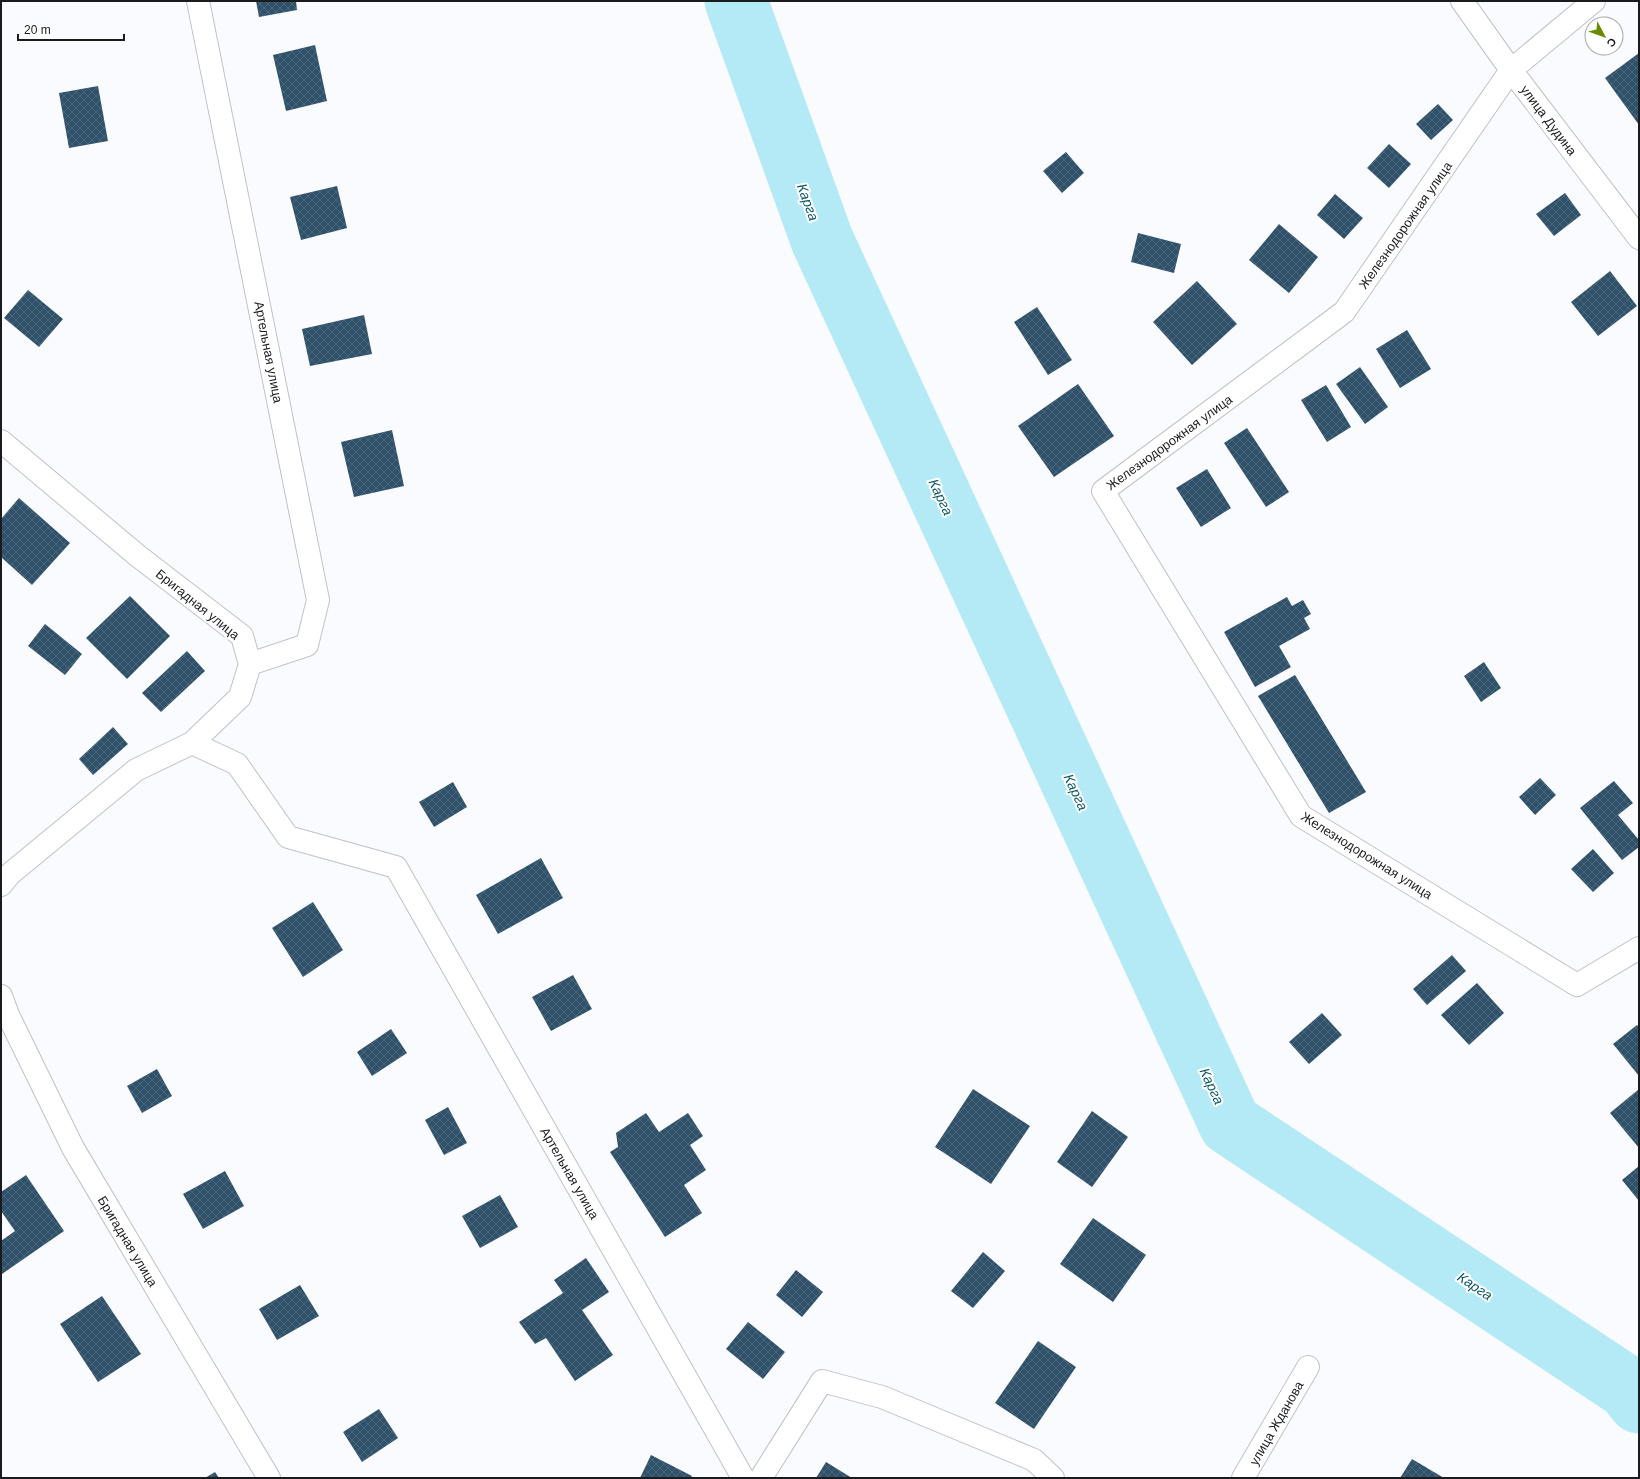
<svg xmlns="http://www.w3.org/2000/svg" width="1640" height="1479" viewBox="0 0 1640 1479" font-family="Helvetica,sans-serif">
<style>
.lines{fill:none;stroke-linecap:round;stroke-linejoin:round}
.river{stroke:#b4eaf5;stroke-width:63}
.building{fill:url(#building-cross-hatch)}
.minor-casing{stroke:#bec1c9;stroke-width:24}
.minor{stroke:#fff;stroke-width:22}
.labels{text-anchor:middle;stroke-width:4;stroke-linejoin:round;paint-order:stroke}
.street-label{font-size:13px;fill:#1a1b1e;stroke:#fff}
.water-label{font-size:14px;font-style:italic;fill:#0d5864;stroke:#fff}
</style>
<defs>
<pattern id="building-cross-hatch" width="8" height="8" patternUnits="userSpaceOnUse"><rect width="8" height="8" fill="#2f516a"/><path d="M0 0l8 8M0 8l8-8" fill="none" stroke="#4b667a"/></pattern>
</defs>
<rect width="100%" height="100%" fill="#fafbfe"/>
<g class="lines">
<path class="river" d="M736,1l86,239 408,884 398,264 11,14"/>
</g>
<path class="building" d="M256,1h40l1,9 -38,7z
M315,45l12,56 -41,10 -13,-56z
M1639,53v72l-34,-47z
M98,86l10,55 -39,7 -10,-55z
M1438,104l15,16 -22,20 -15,-16z
M1389,144l22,20 -22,24 -22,-20z
M1066,152l18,21 -22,20 -19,-22z
M337,186l10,42 -46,12 -11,-43z
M1565,193l16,22 -27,21 -18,-22z
M1335,194l28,24 -19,21 -27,-24z
M1279,224l39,33 -29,36 -40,-33z
M1138,233l43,11 -7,29 -43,-11z
M1610,271l27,35 -39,30 -27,-34z
M1197,281l40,43 -45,41 -39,-43z
M28,290l35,29 -24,28 -35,-29z
M1037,307l35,53 -24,15 -34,-53z
M364,315l8,39 -62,12 -8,-37z
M1407,330l24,39 -31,19 -24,-39z
M1360,367l28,40 -23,17 -29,-40z
M1078,384l36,52 -60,41 -36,-51z
M1326,385l25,42 -24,15 -26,-42z
M1247,428l42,64 -23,15 -42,-64z
M392,430l12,56 -50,11 -13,-55z
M1207,469l24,39 -30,19 -25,-39z
M19,498l51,45 -38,42 -31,-28v-38z
M130,596l40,40 -43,43 -41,-41z
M1287,597l5,9 11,-6 8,14 -7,4 6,11 -31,17 12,21 -36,20 -31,-55z
M45,624l37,30 -17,21 -37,-29z
M187,651l18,20 -44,41 -19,-19z
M1484,662l17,26 -20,14 -17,-26z
M1295,675l71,117 -37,21 -71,-117z
M113,727l15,17 -35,31 -14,-16z
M1540,778l16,17 -21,20 -16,-18z
M1614,781l19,22 -15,12 21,25v7l-17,13 -42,-52z
M453,782l14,25 -33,20 -15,-25z
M1593,849l21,24 -21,19 -22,-23z
M541,858l22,40 -65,36 -22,-39z
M313,902l30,48 -40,27 -31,-49z
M1452,955l14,16 -39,34 -14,-16z
M573,975l19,34 -41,22 -19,-34z
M1477,983l27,30 -35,32 -28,-30z
M1322,1013l20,22 -33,29 -20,-22z
M1637,1025l2,2v49l-26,-32z
M391,1029l16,24 -35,23 -15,-24z
M157,1069l15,27 -30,17 -15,-27z
M973,1089l57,37 -39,58 -56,-37z
M1639,1089v59l-29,-35z
M448,1107l19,36 -23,12 -19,-35z
M1092,1111l36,26 -36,50 -35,-25z
M646,1113l13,19 29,-19 15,23 -13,9 16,25 -22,15 18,28 -37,24 -55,-85 8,-5 -2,-14z
M1639,1166v35l-17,-21z
M225,1171l19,35 -41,23 -20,-35z
M26,1175l38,56 -62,43 -1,-33 14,-10 -14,-20v-19z
M500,1195l18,32 -38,21 -18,-32z
M1093,1218l53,37 -33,47 -53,-38z
M983,1252l22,19 -32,37 -22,-17z
M586,1258l23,34 -27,18 31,45 -38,26 -29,-43 -11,6 -16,-22 44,-29 -9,-13z
M796,1270l27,22 -21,25 -26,-22z
M300,1285l19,31 -42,24 -18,-31z
M102,1296l39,58 -43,28 -38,-58z
M748,1322l37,30 -22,27 -37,-30z
M1038,1341l38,26 -42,62 -39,-26z
M379,1409l19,29 -36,24 -19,-30z
M651,1455l41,21 -1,2h-51z
M1412,1459l32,19h-44z
M826,1462l26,16h-36z
M215,1472l4,6h-14z"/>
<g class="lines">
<g class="minor-casing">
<path id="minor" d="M198,1l120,599 -11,45 -57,19
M1462,1l49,69 128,168
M1594,1l-83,69 -167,242 -241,179 198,325 276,169 62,-37
M1,441l137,115 104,80 8,28 -10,33 -48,46 -56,27 -126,104 -9,11
M192,743l45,21 51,73 108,30 347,611
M1,996l7,19 65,133 196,330
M761,1478l61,-97 60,16 152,63 19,18
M1243,1478l65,-111"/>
</g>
<use href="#minor" class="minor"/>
</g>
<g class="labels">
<g class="street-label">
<text transform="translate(1549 120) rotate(53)" y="5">улица Дудина</text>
<text transform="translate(1405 225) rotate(-55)" y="5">Железнодорожная улица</text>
<text transform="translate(269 352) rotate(79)" y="5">Артельная улица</text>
<text transform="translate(1169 442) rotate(-36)" y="5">Железнодорожная улица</text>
<text transform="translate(198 604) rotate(39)" y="5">Бригадная улица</text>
<text transform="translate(1367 855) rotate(32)" y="5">Железнодорожная улица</text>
<text transform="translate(570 1173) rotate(60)" y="5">Артельная улица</text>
<text transform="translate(128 1241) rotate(59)" y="5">Бригадная улица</text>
<text transform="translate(1276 1423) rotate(-60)" y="5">улица Жданова</text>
</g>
<g class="water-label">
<text transform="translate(808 202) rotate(70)" y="5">Карга</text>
<text transform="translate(941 497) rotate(65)" y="5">Карга</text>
<text transform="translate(1076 792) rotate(65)" y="5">Карга</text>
<text transform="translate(1212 1086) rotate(65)" y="5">Карга</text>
<text transform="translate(1475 1286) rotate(34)" y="5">Карга</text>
</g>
</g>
<rect width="1640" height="1479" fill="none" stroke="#1a1b1e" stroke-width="4"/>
<g transform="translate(1604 36) rotate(131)"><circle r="19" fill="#ffffff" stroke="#a3a4a5"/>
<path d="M0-3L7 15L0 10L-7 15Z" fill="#6a8a06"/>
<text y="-6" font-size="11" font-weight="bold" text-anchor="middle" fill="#1a1b1e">С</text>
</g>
<path d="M18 34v6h106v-6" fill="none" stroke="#1a1b1e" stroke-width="2"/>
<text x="24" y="34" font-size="12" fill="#1a1b1e" stroke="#ffffff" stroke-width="3" paint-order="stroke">20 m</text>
</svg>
